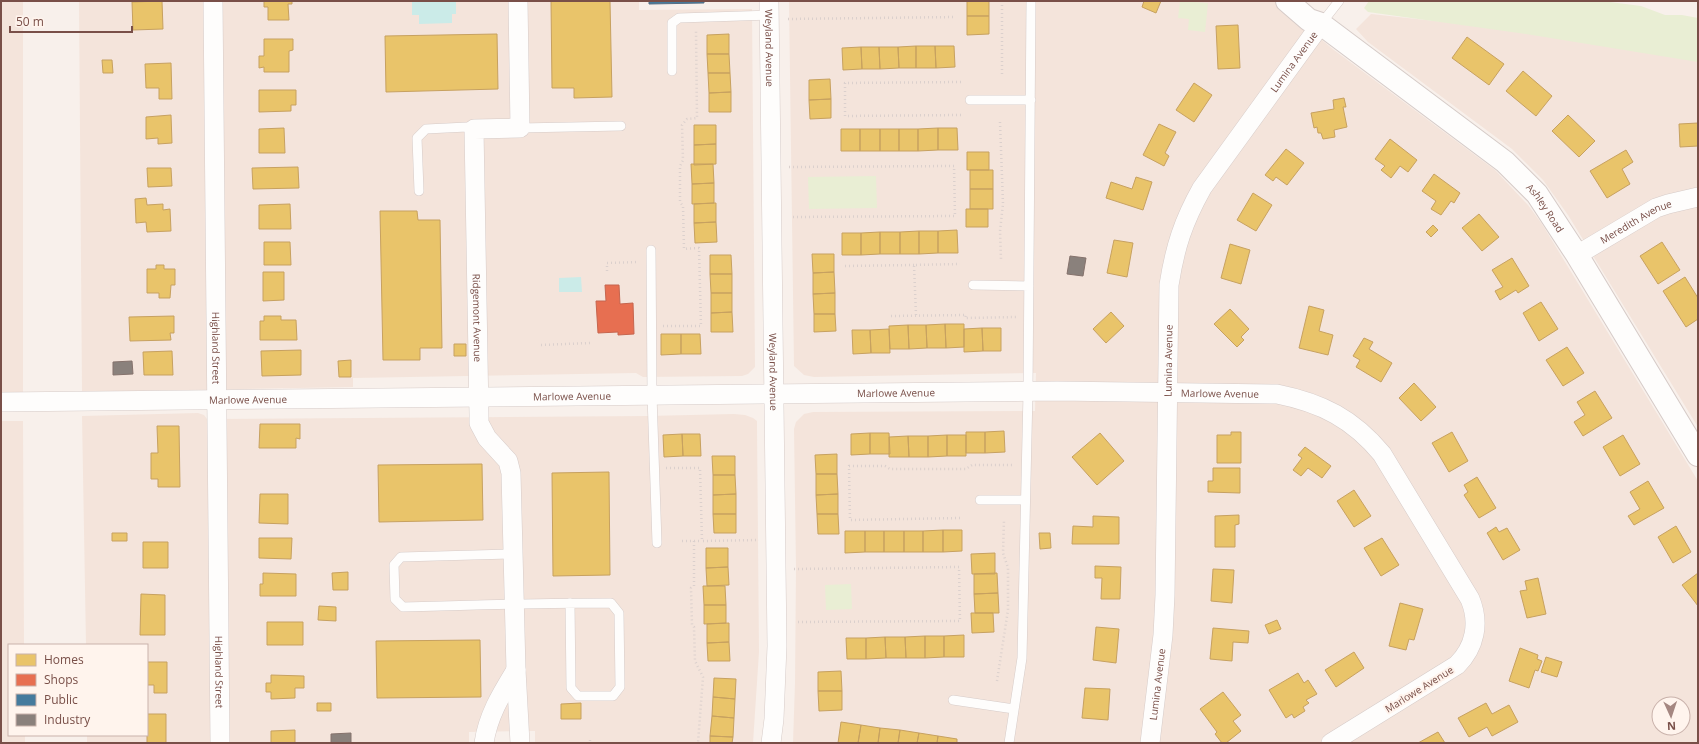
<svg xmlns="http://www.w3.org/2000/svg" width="1699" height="744" viewBox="0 0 1699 744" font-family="'Open Sans',sans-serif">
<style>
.residential{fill:#f4e4db;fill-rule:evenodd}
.green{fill:#e9eed4}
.water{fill:#cbebe8}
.homes{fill:#e9c46a;stroke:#c7a160}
.shops{fill:#e76f51;stroke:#c6654e}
.public{fill:#457b9d;stroke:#556e84}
.industry{fill:#8a817c;stroke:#85726c}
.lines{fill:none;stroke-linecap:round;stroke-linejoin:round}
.service-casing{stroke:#d6cbc8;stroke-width:10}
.minor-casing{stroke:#d6cbc8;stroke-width:20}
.tertiary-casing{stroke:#d6cbc8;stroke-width:24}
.path{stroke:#dbd0cd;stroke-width:2.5;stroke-dasharray:1 3;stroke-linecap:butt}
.service{stroke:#fefdfc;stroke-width:9}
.minor{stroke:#fefdfc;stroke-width:19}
.tertiary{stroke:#fefdfc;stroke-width:22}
.labels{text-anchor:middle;stroke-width:4;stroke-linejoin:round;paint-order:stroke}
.street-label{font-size:10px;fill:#794f48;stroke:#fff4ed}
</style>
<rect width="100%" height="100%" fill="#f8f0eb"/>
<path class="residential" d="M1,1h22v392l-22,1z
M79,1h560v9l113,-1 3,358 -7,7 -6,2 -99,1 -7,-4 -283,5v9l-271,5z
M789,1h485l60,49 161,120 33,35 14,19 156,257v262h-905l2,-60 1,-115 -2,-139 2,-7 8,-8 9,-2 222,-1 1,-38 -222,4 -10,-2 -10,-9zM1659,704h24v24h-24z
M1371,14l110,12 217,32v369l-130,-212 -25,-35 -31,-31 -144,-107 -12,-13z
M198,413l6,2 3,4 440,-3 87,-2 11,1 8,3 4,3v6l2,225 -6,91h-218v-12h-2l-64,1v11h-382v-8h60v-90h-61l-4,-229z
M1,421h22l1,224h-15v90h16v8h-24z"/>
<path class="green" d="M1180,1l28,2 -3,29 -17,-2 1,-11 -11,-1z
M1369,1h233l39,5 24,9h17l16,3v44l-172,-28 -158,-22 -4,-4z
M876,176l1,32 -68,1 -1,-32z
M851,584l1,25 -26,1 -1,-25z"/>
<path class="water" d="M412,1h44v13h-4v9l-33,1v-9h-7z
M581,277l1,15h-23v-14z"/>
<path class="homes" d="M162,1l1,28 -30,1 -1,-28z
M264,1h28v3h-4l1,16h-21v-13h-4z
M551,1h59l2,96 -38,1v-10h-22z
M967,1h22v15h-22z
M1144,1h17l-5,12 -14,-6z
M967,16h22v18l-22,1z
M1238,25l2,43 -22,1 -2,-43z
M497,34l1,55 -112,3 -1,-56z
M729,34v20h-22v-19z
M1467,37l37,27 -15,21 -37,-27z
M264,39h29v11l-4,1v21h-25v-5l-5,1v-12h5z
M916,46v22h-17l-1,-21z
M916,46h19l1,22h-20z
M935,46h19l1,21 -19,1z
M861,47h18l1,22h-18z
M861,47l1,22 -19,1 -1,-22z
M879,47h19l1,21 -19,1z
M707,54h22l1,19h-22z
M102,60h10l1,13h-10z
M171,63l1,36h-13v-11h-13l-1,-24z
M1523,71l29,25 -16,20 -30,-25z
M708,73h22l1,19 -22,1z
M830,79l1,20 -22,1v-20z
M1194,83l18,12 -18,27 -18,-12z
M259,90h37v15h-5v6l-32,1z
M731,92v20h-22v-19z
M1344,98l2,9h-3l4,20 -13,3 1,7 -12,2 -2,-6h-3l-1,-6 -3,1 -3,-15 23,-4 -1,-9z
M831,99v19l-21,1 -1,-19z
M171,115l1,28 -14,1v-6l-12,1v-22z
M1568,115l27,26 -16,16 -27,-26z
M1698,123v23l-18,1 -1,-23z
M1159,124l17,8 -11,21 4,3 -5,10 -21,-11z
M694,125h22v19l-22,1z
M284,128l1,25h-26v-24z
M938,128h19l1,22h-20z
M938,128v22l-20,1v-22z
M841,129h19v22h-19z
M860,129h20v22h-20z
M880,129h19v22h-19z
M899,129h19v22h-19z
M1390,139l27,21 -9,12 -8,-6 -9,12 -10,-8 4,-4 -10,-7z
M716,144v20l-22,1v-20z
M1286,149l18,14 -17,22 -11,-8 -3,4 -8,-6z
M1626,150l7,12 -11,7 8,15 -23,14 -17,-27z
M967,152h22v18h-22z
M691,164h22l1,19 -22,1z
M298,167l1,21 -46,1 -1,-21z
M147,168h24l1,18 -24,1z
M970,170h23v19h-23z
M1434,174l26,19 -6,10 -3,-2 -10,14 -10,-6 5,-8 -14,-10z
M1136,177l16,5 -9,28 -37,-12 5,-16 21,7z
M714,183v20l-22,1v-20z
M970,189h23v20h-23z
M1253,193l19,12 -16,26 -19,-11z
M146,198l1,7 16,-1v6l7,-1 1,22 -24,1 -1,-10 -10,1 -1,-24z
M716,203v19l-22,1v-19z
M290,204l1,25h-32v-24z
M966,209h22v18h-22z
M380,211h37l1,9h22l2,128h-22v12h-37z
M1479,214l20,23 -17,14 -20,-23z
M716,222l1,20 -22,1 -1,-20z
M1433,225l5,5 -7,7 -5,-5z
M957,230l1,23h-20v-22z
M919,231v23h-19v-22z
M919,231h19v22l-19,1z
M880,232v22l-19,1v-22z
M880,232h20v22h-20z
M842,233h19v22h-19z
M1114,240l19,3 -6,34 -20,-4z
M264,242h26l1,23h-27z
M1662,242l18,28 -22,14 -18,-28z
M1230,244l20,6 -9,34 -20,-6z
M812,254h22v18l-21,1z
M710,255h21l1,19h-22z
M1512,258l17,28 -11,7 -2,-3 -16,10 -5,-9 8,-4 -11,-17z
M156,265h8v4h11v16h-4l-1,13h-11v-5h-12v-24h9z
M263,272h21v28l-21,1z
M834,272l1,21 -22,1v-21z
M710,274h22v19h-21z
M1685,277l13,21v21l-12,8 -23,-36z
M711,293h21v19l-21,1z
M835,293v21h-21l-1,-20z
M1541,302l17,27 -19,12 -16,-28z
M1309,306l15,4 -5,21 14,4 -5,20 -29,-7z
M1230,309l19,20 -8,8 3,3 -7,7 -23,-23z
M732,312l1,20h-22v-19z
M1111,312l13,14 -18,17 -13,-14z
M814,314h21l1,17 -22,1z
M174,316v17h-4l1,7 -41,1 -1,-24z
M264,316h17v4h15l1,20h-37v-19h4z
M945,324l1,24h-19l-1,-23z
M945,324h19v23l-18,1z
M908,325l1,24h-19l-1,-23z
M908,325h18l1,23 -18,1z
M982,328h19v23h-18z
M982,328l1,23 -19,1v-23z
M889,329l1,24h-19l-1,-23z
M852,330h18l1,23 -18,1z
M661,334h20v20l-20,1z
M681,334h19l1,20h-20z
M1364,338l9,4 -4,7 23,14 -11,19 -25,-15 4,-7 -7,-4z
M454,344h12v12h-12z
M1567,347l17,26 -21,13 -17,-26z
M301,350v25l-39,1 -1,-25z
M172,351l1,24h-29l-1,-23z
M351,360v17h-12l-1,-16z
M1414,383l22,24 -15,14 -22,-23z
M1595,391l17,27 -29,18 -9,-14 11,-7 -8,-13z
M260,424h40v15l-4,-1v10h-37z
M157,426h22l1,61h-22v-8h-7v-26h7z
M1004,431l1,21 -20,1v-21z
M966,432h19v21h-19z
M1231,432h10v31h-24v-28h14z
M1452,432l16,29 -19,11 -17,-29z
M870,433v21l-19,1v-21z
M870,433h19l1,21h-20z
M1100,433l24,28 -27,24 -25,-28z
M682,434h18l1,22h-18z
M682,434l1,22 -19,1 -1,-22z
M947,435v21l-19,1v-21z
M947,435h19v21h-19z
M1623,435l17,29 -20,12 -17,-29z
M908,436l1,21h-20v-20z
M908,436h20v21h-19z
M1305,447l26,19 -9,12 -14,-10 -7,8 -8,-6 9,-12 -4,-3z
M837,454v20h-21l-1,-19z
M712,456h23v19h-22z
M482,464l1,56 -104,2 -1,-57z
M1213,468h27v25l-32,-1v-11h5z
M609,472l1,103 -57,1 -1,-103z
M816,474h21l1,20 -22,1z
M713,475h22l1,19 -23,1z
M1477,477l19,31 -17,10 -15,-23 4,-3 -4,-7z
M1648,481l16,27 -30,17 -6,-9 12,-7 -10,-17z
M1354,490l17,26 -17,11 -17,-26z
M260,494h28v30l-29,-1z
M736,494v20h-23v-19z
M838,494v20h-21l-1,-19z
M713,514h23v19h-22z
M817,514h21l1,20h-21z
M1239,515v9l-4,1v22h-20v-31z
M1093,516l26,1v27h-47l1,-18 20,1z
M1676,526l15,26 -18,11 -15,-26z
M1496,527l3,5 8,-4 13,22 -17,10 -16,-27z
M943,530h19v21l-19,1z
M943,530v22h-20v-21z
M845,531h20v21l-20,1z
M865,531h19v21h-19z
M884,531h20v21h-20z
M904,531h19v21h-19z
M112,533h15v8h-15z
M1039,533h11l1,15 -11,1z
M259,538h33l-1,21 -32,-1z
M1382,538l17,27 -18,11 -17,-28z
M143,542h25v26h-25z
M706,548h22v19l-22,1z
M995,553v21h-23l-1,-20z
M1095,566l26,1 -1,32h-19l1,-21h-7z
M728,567l1,18 -22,1 -1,-18z
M1213,569l21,1 -2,33 -21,-2z
M348,572v18h-15l-1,-17z
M263,573l33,1v22h-36v-12h3z
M997,573l1,20 -24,1v-20z
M1698,573v33l-16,-21z
M1538,578l8,36 -19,4 -7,-27 7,-1 -2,-9z
M703,586h22l1,19h-22z
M998,593l1,20h-24l-1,-19z
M141,594l24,1v40h-25z
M1400,603l23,6 -9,31 -5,-1 -3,11 -17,-4z
M704,605h22v18l-22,1z
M319,606l17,1v14l-18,-1z
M971,613h22l1,19 -22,1z
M1277,620l4,9 -12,5 -4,-9z
M267,622h36v23h-36z
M729,623v19l-22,1v-19z
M1096,627l23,2 -3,34 -23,-3z
M1213,628l36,3 -1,12 -15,-1 -1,19 -22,-2z
M964,635v22h-20v-21z
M925,636h19v21l-19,1z
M925,636v22h-19l-1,-21z
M885,637l1,21 -20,1v-21z
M885,637h20l1,21h-20z
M846,638h20v21h-19z
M480,640l1,57 -104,1 -1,-57z
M729,642l1,19h-22l-1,-18z
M1520,648l18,7 -1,4 5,2 -4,10 -3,-1 -6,18 -20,-7z
M1354,652l10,16 -28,19 -11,-17z
M1546,657l16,5 -5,15 -16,-5z
M147,662h20v31h-13v-8h-7z
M841,671l1,20h-24v-19z
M1298,673l6,10 4,-3 9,14 -11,6 3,3 -6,4 2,4 -11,7 -2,-4 -6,4 -17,-28z
M271,675l33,1v12h-9v10l-24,1v-7h-5v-9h5z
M714,678l22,1 -1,20 -22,-2z
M1085,688l25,1 -2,31 -26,-2z
M818,691h24v19l-23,1z
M1223,692l18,23 -8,6 8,10 -15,12h-4l-7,-9 2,-2 -17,-23z
M713,697l22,2 -1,19 -22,-2z
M317,703h14v8h-14z
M581,703v16h-20v-15z
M1486,703l6,11 17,-9 9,17 -26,14 -5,-9 -18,10 -11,-19z
M147,714h19v29h-19z
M712,716l22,2 -1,19 -23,-1z
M841,722l20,3 -3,18h-20z
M861,725l19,3 -2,15h-20z
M880,728l20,2 -2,13h-20z
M295,730v13h-24v-12z
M900,730l19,3 -2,10h-19z
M1438,732l7,11h-27z
M919,733l19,3 -1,7h-20z
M710,736l23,1 -1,6h-22z
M938,736l19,3v4h-20z"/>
<path class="shops" d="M605,285h14l1,19 13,-1 1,31 -16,1v-3l-20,1 -2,-32h10z"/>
<path class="public" d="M649,1h55v2l-55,1z"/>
<path class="industry" d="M1070,256l16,2 -3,18 -16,-2z
M132,361l1,13 -20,1v-13z
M351,733v10h-20v-9z"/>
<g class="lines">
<g class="service-casing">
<path id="service" d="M1321,24l18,-23
M672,71v-48l7,-5 90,-3
M970,100h61
M520,128l101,-2
M419,191l-2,-53 9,-9 41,-2 7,2
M651,250l1,145 5,148
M973,285l56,1
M980,500h45
M513,554l-112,3 -7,8 1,34 8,8c69,-2 138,-4 208,-4l8,10 1,74 -7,9h-35l-7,-8 -1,-85
M953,700l61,9
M1009,743l13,-85 6,-266 3,-391"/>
</g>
<g class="minor-casing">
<g id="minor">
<path id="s1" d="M213,1l7,742"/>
<path id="s2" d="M518,1l2,127 -46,1 5,286v8l8,15 21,23 3,12 5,197 4,73"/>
<path id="s3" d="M769,1l8,645 -3,73 -3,24"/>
<path id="s4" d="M1577,255l79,-47 12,-4 30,-7"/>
<path id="s5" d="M1,402l1056,-11 220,3c45,9 76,25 105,60l88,145c10,24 5,48 -13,66l-126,78"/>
<path d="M484,743c4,-28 18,-50 32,-73"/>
<path id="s6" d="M1150,743l13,-108 2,-40 4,-310c6,-38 14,-63 33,-97l119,-164"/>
</g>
</g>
<g class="tertiary-casing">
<g id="tertiary">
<path id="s7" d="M1287,1l22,19 12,4 184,138 32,32 40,61 121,200"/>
</g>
</g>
<path class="path" d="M1002,1v73
M788,19l168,-2
M961,82l-116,1v33l116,-1
M1000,122l3,82 -3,27 1,28
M789,167l165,-1 1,50 -165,1
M845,266l69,-1
M607,271v-8l32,-1
M916,315l-2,-50 46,-1
M891,316l75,-1 -1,3 51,-1
M663,326h38l-2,-78 -15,1 -1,-43 -3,-4v-36l3,-6 -1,-35 5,-6 10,-1 -1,-88
M541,345l49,-2
M666,468h34l2,73 57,-1
M960,518l-110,2 -1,-54h36l5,3h76l6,-4h42
M682,541h20
M694,541v45l-3,2 1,37 2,2 1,34 8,16 -5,66
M794,569l165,-2 1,54 -165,1
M997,681l11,-71v-42l-5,-15 1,-33
M590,740v3"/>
<use href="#service" class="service"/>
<use href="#minor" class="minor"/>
<use href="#tertiary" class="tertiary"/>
</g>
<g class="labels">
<g class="street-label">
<text dy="4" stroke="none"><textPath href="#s3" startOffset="47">Weyland Avenue</textPath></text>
<text dy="4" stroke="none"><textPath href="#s6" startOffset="718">Lumina Avenue</textPath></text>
<text dy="4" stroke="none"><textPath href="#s7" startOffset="333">Ashley Road</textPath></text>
<text dy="4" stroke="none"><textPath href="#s4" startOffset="68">Meredith Avenue</textPath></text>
<text dy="4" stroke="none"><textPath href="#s2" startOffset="362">Ridgemont Avenue</textPath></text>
<text dy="4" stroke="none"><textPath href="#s1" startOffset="347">Highland Street</textPath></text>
<text dy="4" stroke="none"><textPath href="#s6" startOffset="383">Lumina Avenue</textPath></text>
<text dy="4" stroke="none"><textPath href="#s3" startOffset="371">Weyland Avenue</textPath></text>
<text dy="4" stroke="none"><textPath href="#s5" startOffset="895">Marlowe Avenue</textPath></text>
<text dy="4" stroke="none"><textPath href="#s5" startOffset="1219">Marlowe Avenue</textPath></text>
<text dy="4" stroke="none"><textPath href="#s5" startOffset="571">Marlowe Avenue</textPath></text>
<text dy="4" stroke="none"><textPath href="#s5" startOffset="247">Marlowe Avenue</textPath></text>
<text dy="4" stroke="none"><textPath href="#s1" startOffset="671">Highland Street</textPath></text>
<text dy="4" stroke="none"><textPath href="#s6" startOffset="59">Lumina Avenue</textPath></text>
<text transform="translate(1419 689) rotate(-32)" y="4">Marlowe Avenue</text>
</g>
</g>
<rect width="1699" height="744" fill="none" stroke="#794f48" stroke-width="4"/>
<rect x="8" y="644" width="140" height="92" fill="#fff4ed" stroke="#c9b2ab"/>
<rect x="16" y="654" width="20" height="12" fill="#e9c46a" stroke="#c9b2ab"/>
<text x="44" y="664" font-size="12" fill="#794f48">Homes</text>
<rect x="16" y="674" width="20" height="12" fill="#e76f51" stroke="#c9b2ab"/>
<text x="44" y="684" font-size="12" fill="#794f48">Shops</text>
<rect x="16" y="694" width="20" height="12" fill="#457b9d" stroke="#c9b2ab"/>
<text x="44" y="704" font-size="12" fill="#794f48">Public</text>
<rect x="16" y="714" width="20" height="12" fill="#8a817c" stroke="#c9b2ab"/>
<text x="44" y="724" font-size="12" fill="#794f48">Industry</text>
<g transform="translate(1671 716) rotate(177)"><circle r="19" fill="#fff4ed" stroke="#c9b2ab"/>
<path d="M0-3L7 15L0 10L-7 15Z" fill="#a58781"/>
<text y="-6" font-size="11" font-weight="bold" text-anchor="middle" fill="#794f48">N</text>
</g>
<path d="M10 26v6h122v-6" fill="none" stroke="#794f48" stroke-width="2"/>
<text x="16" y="26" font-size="12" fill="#794f48" stroke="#fff4ed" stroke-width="3" paint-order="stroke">50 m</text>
</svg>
